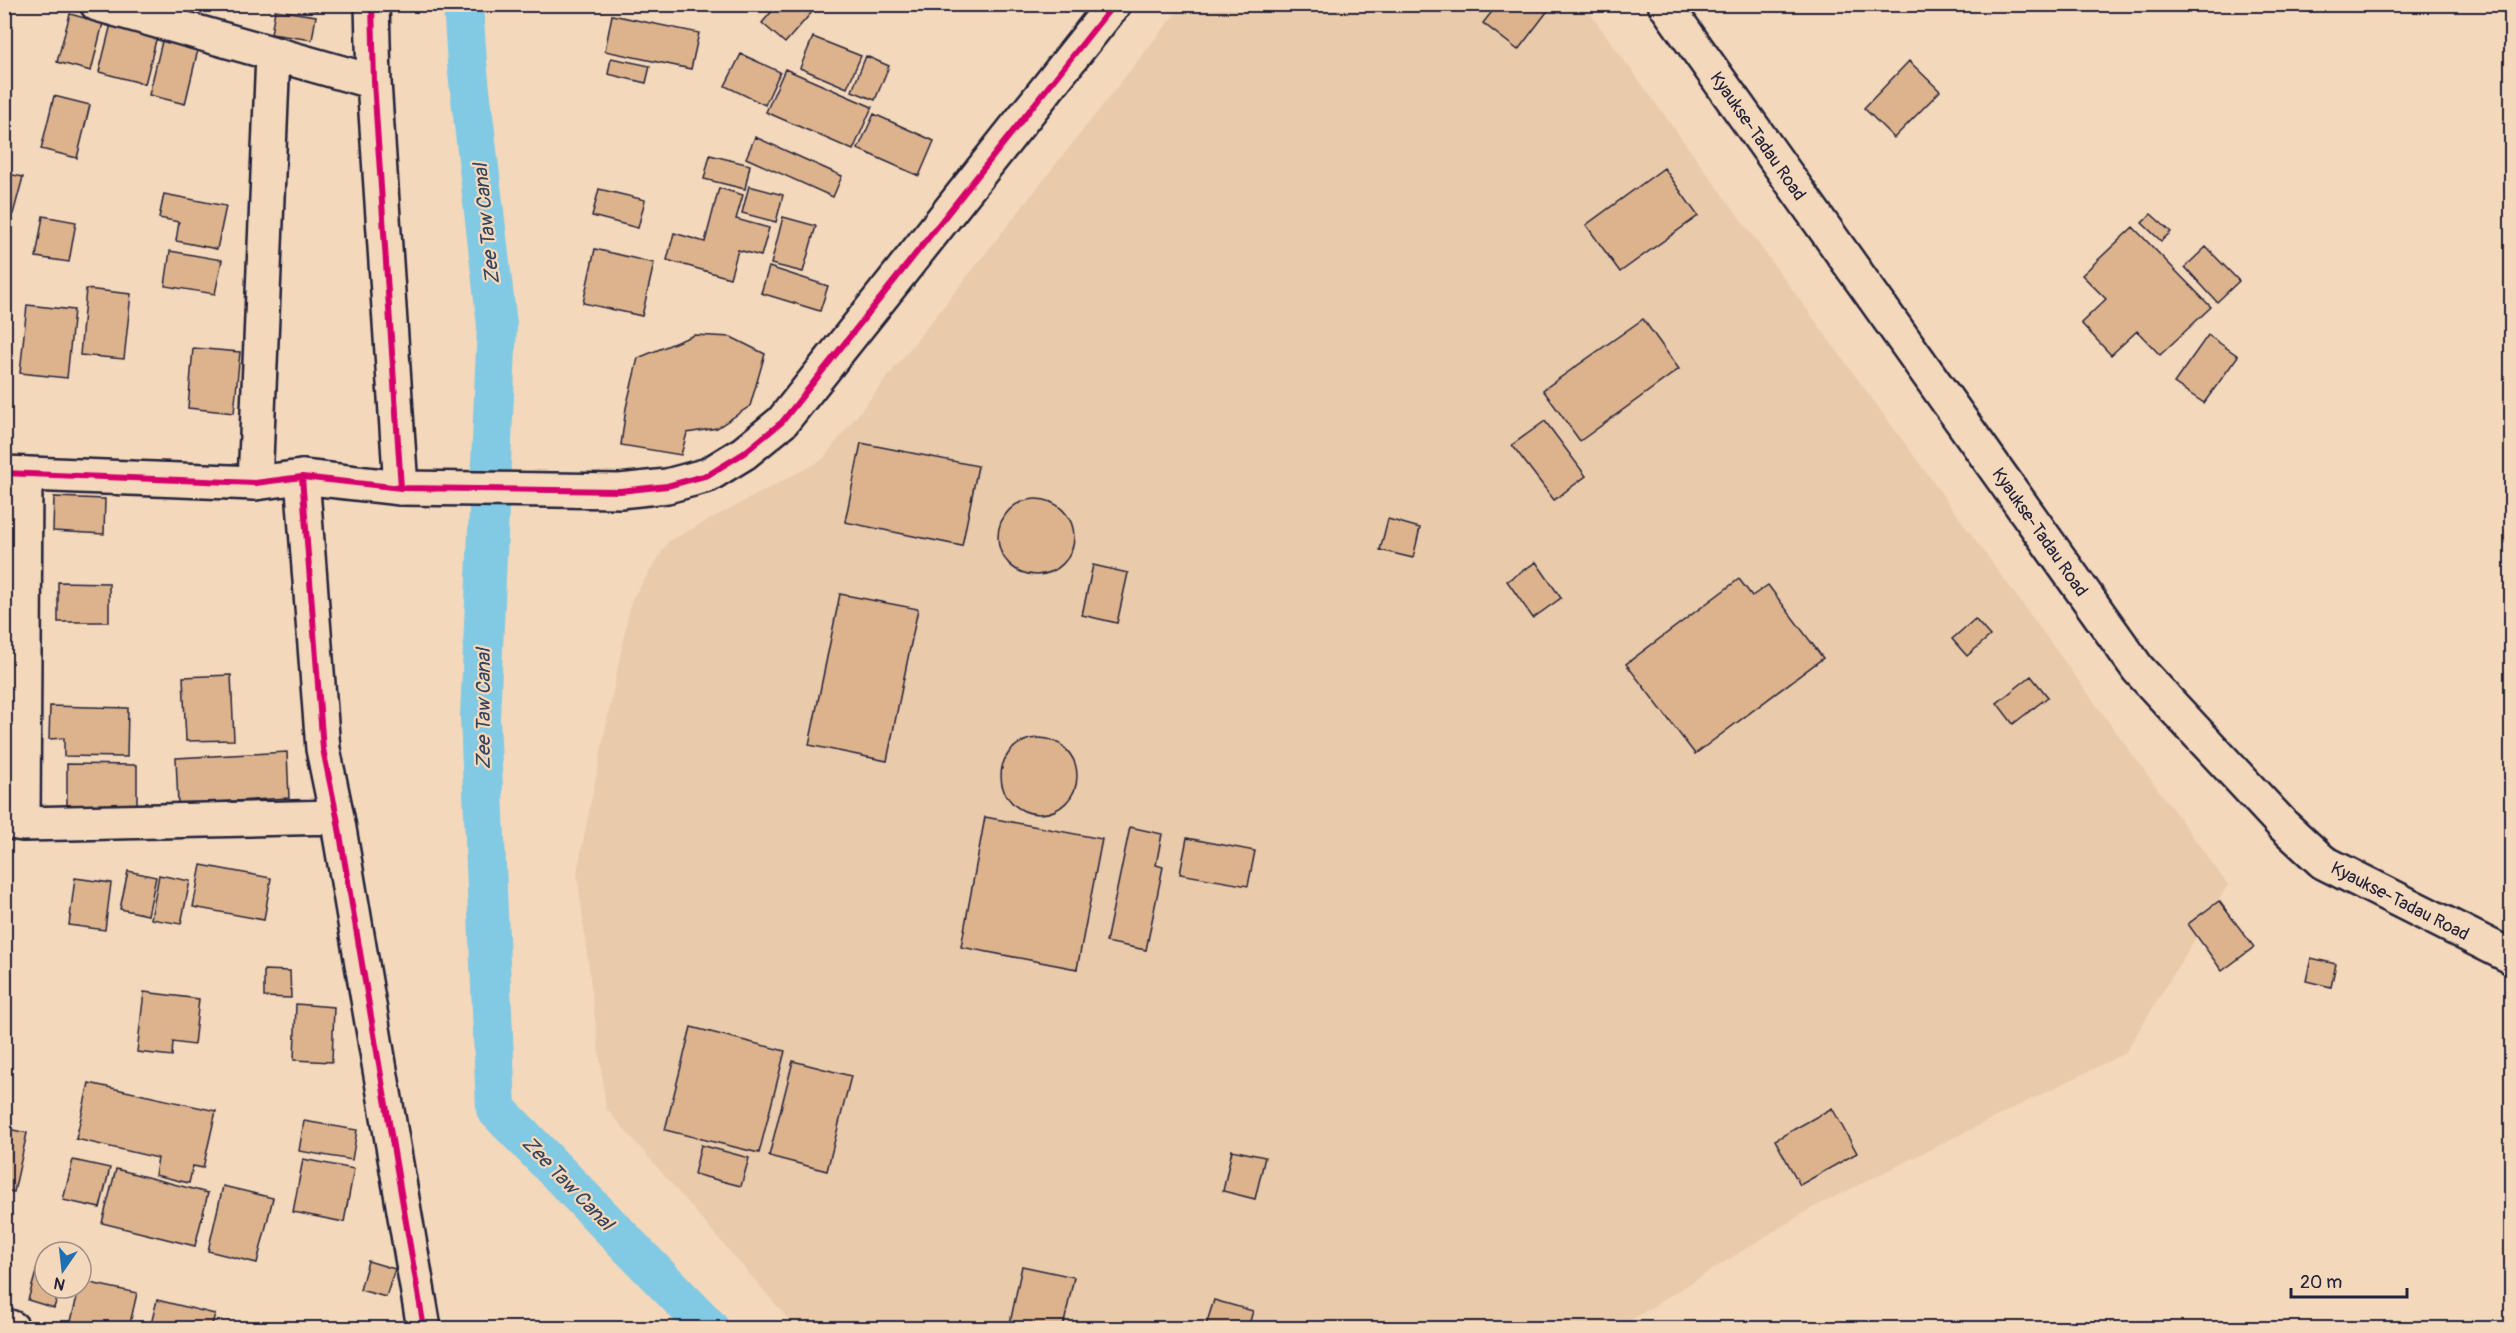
<svg xmlns="http://www.w3.org/2000/svg" width="2516" height="1333" viewBox="0 0 2516 1333" font-family="Pangolin,sans-serif">
<style>
.built{fill:#e9caab}
.lines{fill:none;stroke-linecap:round;stroke-linejoin:round}
.canal{stroke:#82c9e3;stroke-width:40}
.building{fill:#ddb38d;stroke:#22223b;stroke-width:1.5}
.minor-casing{stroke:#22223b;stroke-width:38}
.tertiary-casing{stroke:#22223b;stroke-width:38}
.secondary-casing{stroke:#22223b;stroke-width:38}
.minor{stroke:#f4d8bb;stroke-width:33}
.tertiary{stroke:#f4d8bb;stroke-width:33}
.secondary{stroke:#f4d8bb;stroke-width:33}
.cycleway-casing{stroke:#f4d8bb;stroke-width:10}
.cycleway{stroke:#d6006c;stroke-width:6}
.labels{text-anchor:middle;stroke-width:4.5;stroke-linejoin:round;paint-order:stroke}
.street-label{font-size:18px;fill:#22223b;stroke:#f4d8bb}
.water-label{font-size:20px;font-style:italic;fill:#35435d;stroke:#f4d8bb}
</style>
<rect width="100%" height="100%" fill="#f4d8bb"/>
<filter id="ink" filterUnits="userSpaceOnUse"><feTurbulence type="fractalNoise" baseFrequency=".0167" numOctaves="2"/><feDisplacementMap in="SourceGraphic" scale="12" xChannelSelector="R" yChannelSelector="G"/><feConvolveMatrix kernelMatrix="1 2 1 2 8 2 1 2 1" color-interpolation-filters="sRGB"/></filter>
<g filter="url(#ink)">
<path class="built" d="M1583,4l645,881 -103,168 -315,156 -192,119h-822l-190,-220 -29,-236 54,-271 38,-60 153,-81 360,-455z"/>
<g class="lines">
<path class="canal" d="M463,4l4,59 30,262 -17,392 16,392 213,219"/>
</g>
<path class="building" d="M281,4h36v6z
M778,4h26l8,8 -27,31 -23,-20z
M1498,4h55l-35,46 -35,-27z
M275,10l41,6 -4,24 -41,-6z
M70,14l33,9 -12,48 -34,-9z
M612,15l87,18 -8,36 -86,-18z
M111,24l46,12 -12,48 -46,-12z
M164,33l36,8 -15,63 -36,-9z
M813,37l48,19 -14,32 -47,-20z
M741,54l39,18 -15,33 -40,-19z
M866,56l23,10 -14,34 -23,-9z
M611,58l39,8 -4,17 -38,-9z
M1909,61l31,30 -46,47 -30,-30z
M785,69l87,38 -19,43 -87,-38z
M54,96l36,9 -13,53 -36,-9z
M874,114l60,27 -15,35 -61,-27z
M755,137l87,39 -9,21 -87,-39z
M710,155l40,10 -5,24 -41,-10z
M1664,168l34,48 -78,56 -34,-47z
M4,173l19,4 -10,37 -9,-2z
M749,186l34,9 -7,27 -34,-9z
M719,188l24,7 -7,24 33,9 -8,28 -23,-6 -8,28 -63,-18 7,-27 31,9z
M599,189l46,11 -7,28 -46,-12z
M164,194l62,12 -9,43 -41,-8 3,-19 -20,-4z
M2151,214l20,18 -10,9 -19,-18z
M43,216l33,6 -7,40 -33,-5z
M783,217l33,9 -13,46 -32,-8z
M2133,227l78,80 -51,48 -23,-24 -26,24 -30,-32 25,-24 -24,-24z
M2206,247l33,34 -22,21 -32,-35z
M595,249l59,14 -12,53 -59,-13z
M170,251l52,9 -7,34 -50,-8z
M769,267l59,19 -8,25 -59,-18z
M86,289l45,5 -7,65 -44,-4z
M27,305l47,5 -7,68 -47,-5z
M1643,319l36,50 -99,72 -37,-51z
M694,335l37,2 34,17 -15,52 -33,22 -30,5 -6,22 -60,-10 5,-37 12,-50z
M2208,335l30,21 -34,47 -30,-20z
M193,348l47,4 -6,61 -46,-5z
M1545,421l41,55 -32,24 -42,-55z
M861,443l117,23 -16,80 -117,-24z
M54,497l51,2 -1,35 -51,-3z
M998 537a38 38 0 1 1 76 0a38 38 0 1 1-76 0Z
M1388,519l32,9 -7,30 -33,-8z
M4,552h5l-5,35z
M1536,562l25,36 -28,20 -26,-37z
M1093,565l35,8 -11,50 -35,-8z
M1739,579l13,17 16,-11 55,73 -128,96 -69,-90z
M58,582l51,1v39h-51z
M840,594l78,15 -31,152 -78,-16z
M1975,619l15,17 -23,20 -15,-17z
M4,648l9,1 -9,77z
M231,675l3,65 -48,1 -3,-64z
M2031,676l17,21 -35,27 -16,-21z
M50,706l78,2 -1,49 -63,-1v-18l-15,1z
M1001 776a38 38 0 1 1 76 0a38 38 0 1 1-76 0Z
M287,752l2,46 -111,6 -2,-46z
M67,764l70,1v45l-70,-1z
M985,817l117,22 -25,130 -116,-22z
M1130,827l32,7 -6,31 7,2 -17,83 -40,-8z
M1187,838l68,13 -7,35 -68,-12z
M201,865l70,13 -7,42 -71,-13z
M128,871l28,6 -8,38 -28,-6z
M159,875l31,6 -9,43 -30,-5z
M75,878l36,5 -6,47 -36,-5z
M2219,901l35,46 -32,24 -34,-47z
M2311,958l25,6 -5,23 -25,-6z
M264,970l26,1 1,27 -27,-1z
M144,992l55,7 -5,46 -21,-3 -1,14 -35,-4z
M296,1004l38,3 -2,55 -38,-2z
M691,1027l94,24 -26,102 -94,-23z
M793,1061l58,15 -24,95 -58,-15z
M89,1083l127,28 -13,57 -10,-2 -4,17 -34,-8 3,-17 -82,-19z
M1832,1108l25,45 -57,32 -25,-45z
M304,1121l53,9 -5,30 -53,-9z
M4,1128l23,5 -13,59 -10,-2z
M701,1145l48,13 -8,28 -47,-12z
M1232,1150l33,7 -10,42 -32,-8z
M303,1159l51,10 -10,53 -51,-10z
M73,1160l37,8 -10,40 -37,-8z
M116,1169l92,24 -13,53 -93,-23z
M223,1186l50,12 -16,65 -49,-12z
M368,1261l27,8 -9,28 -26,-7z
M38,1265l7,2v21h15l-6,20 -26,-8z
M1022,1266l52,11 -11,51h-54z
M81,1281l56,12 -8,35h-25l-33,-7z
M157,1300l58,14 -4,14h-61z
M1214,1300l39,11 -5,17h-43z"/>
<g class="lines">
<g class="minor-casing">
<path id="minor" d="M97,4l277,78
M372,4l2,78 27,406
M302,477l21,272 14,68 87,511
M255,483l18,-428
M4,821l19,3 314,-7
M23,824l2,-350
M4,1325l8,3"/>
</g>
<g class="tertiary-casing">
<path id="tertiary" d="M4,473l251,10 47,-6 99,11 219,3 47,-5 41,-11 36,-22 38,-31 332,-418"/>
</g>
<g class="secondary-casing">
<path id="secondary" d="M1665,4l473,665 145,156 40,37 189,95"/>
</g>
<use href="#minor" class="minor"/>
<use href="#tertiary" class="tertiary"/>
<use href="#secondary" class="secondary"/>
<g class="cycleway-casing">
<path id="cycleway" d="M372,4l2,78 27,406
M4,473l251,10 47,-6 99,11 219,3 47,-5 41,-11 36,-22 38,-31 332,-418
M302,477l21,272 14,68 87,511"/>
</g>
<use href="#cycleway" class="cycleway"/>
</g>
</g>
<g class="labels">
<g class="street-label">
<text transform="translate(1758 136) rotate(55)" y="6">Kyaukse-Tadau Road</text>
<text transform="translate(2040 532) rotate(55)" y="6">Kyaukse-Tadau Road</text>
<text transform="translate(2400 901) rotate(27)" y="6">Kyaukse-Tadau Road</text>
</g>
<g class="water-label">
<text transform="translate(486 224) rotate(-96)" y="7">Zee Taw Canal</text>
<text transform="translate(483 709) rotate(-90)" y="7">Zee Taw Canal</text>
<text transform="translate(568 1183) rotate(46)" y="7">Zee Taw Canal</text>
</g>
</g>
<rect width="2516" height="1333" fill="none" stroke="#f4d8bb" stroke-width="24"/>
<rect x="12" y="12" width="2492" height="1309" fill="none" stroke="#22223b" stroke-width="2" filter="url(#ink)"/>
<g transform="translate(63 1270) rotate(194)"><circle r="28" fill="#f4d8bb" stroke="#a08f88" stroke-width="1.5"/>
<path d="M0-4.5L10 22L0 15L-10 22Z" fill="#1f6fb2"/>
<text y="-9" font-size="16" font-weight="bold" text-anchor="middle" fill="#22223b">N</text>
</g>
<path d="M2291 1288v9h116v-9" fill="none" stroke="#22223b" stroke-width="3"/>
<text x="2300" y="1288" font-size="18" fill="#22223b" stroke="#f4d8bb" stroke-width="4.5" paint-order="stroke">20 m</text>
</svg>
